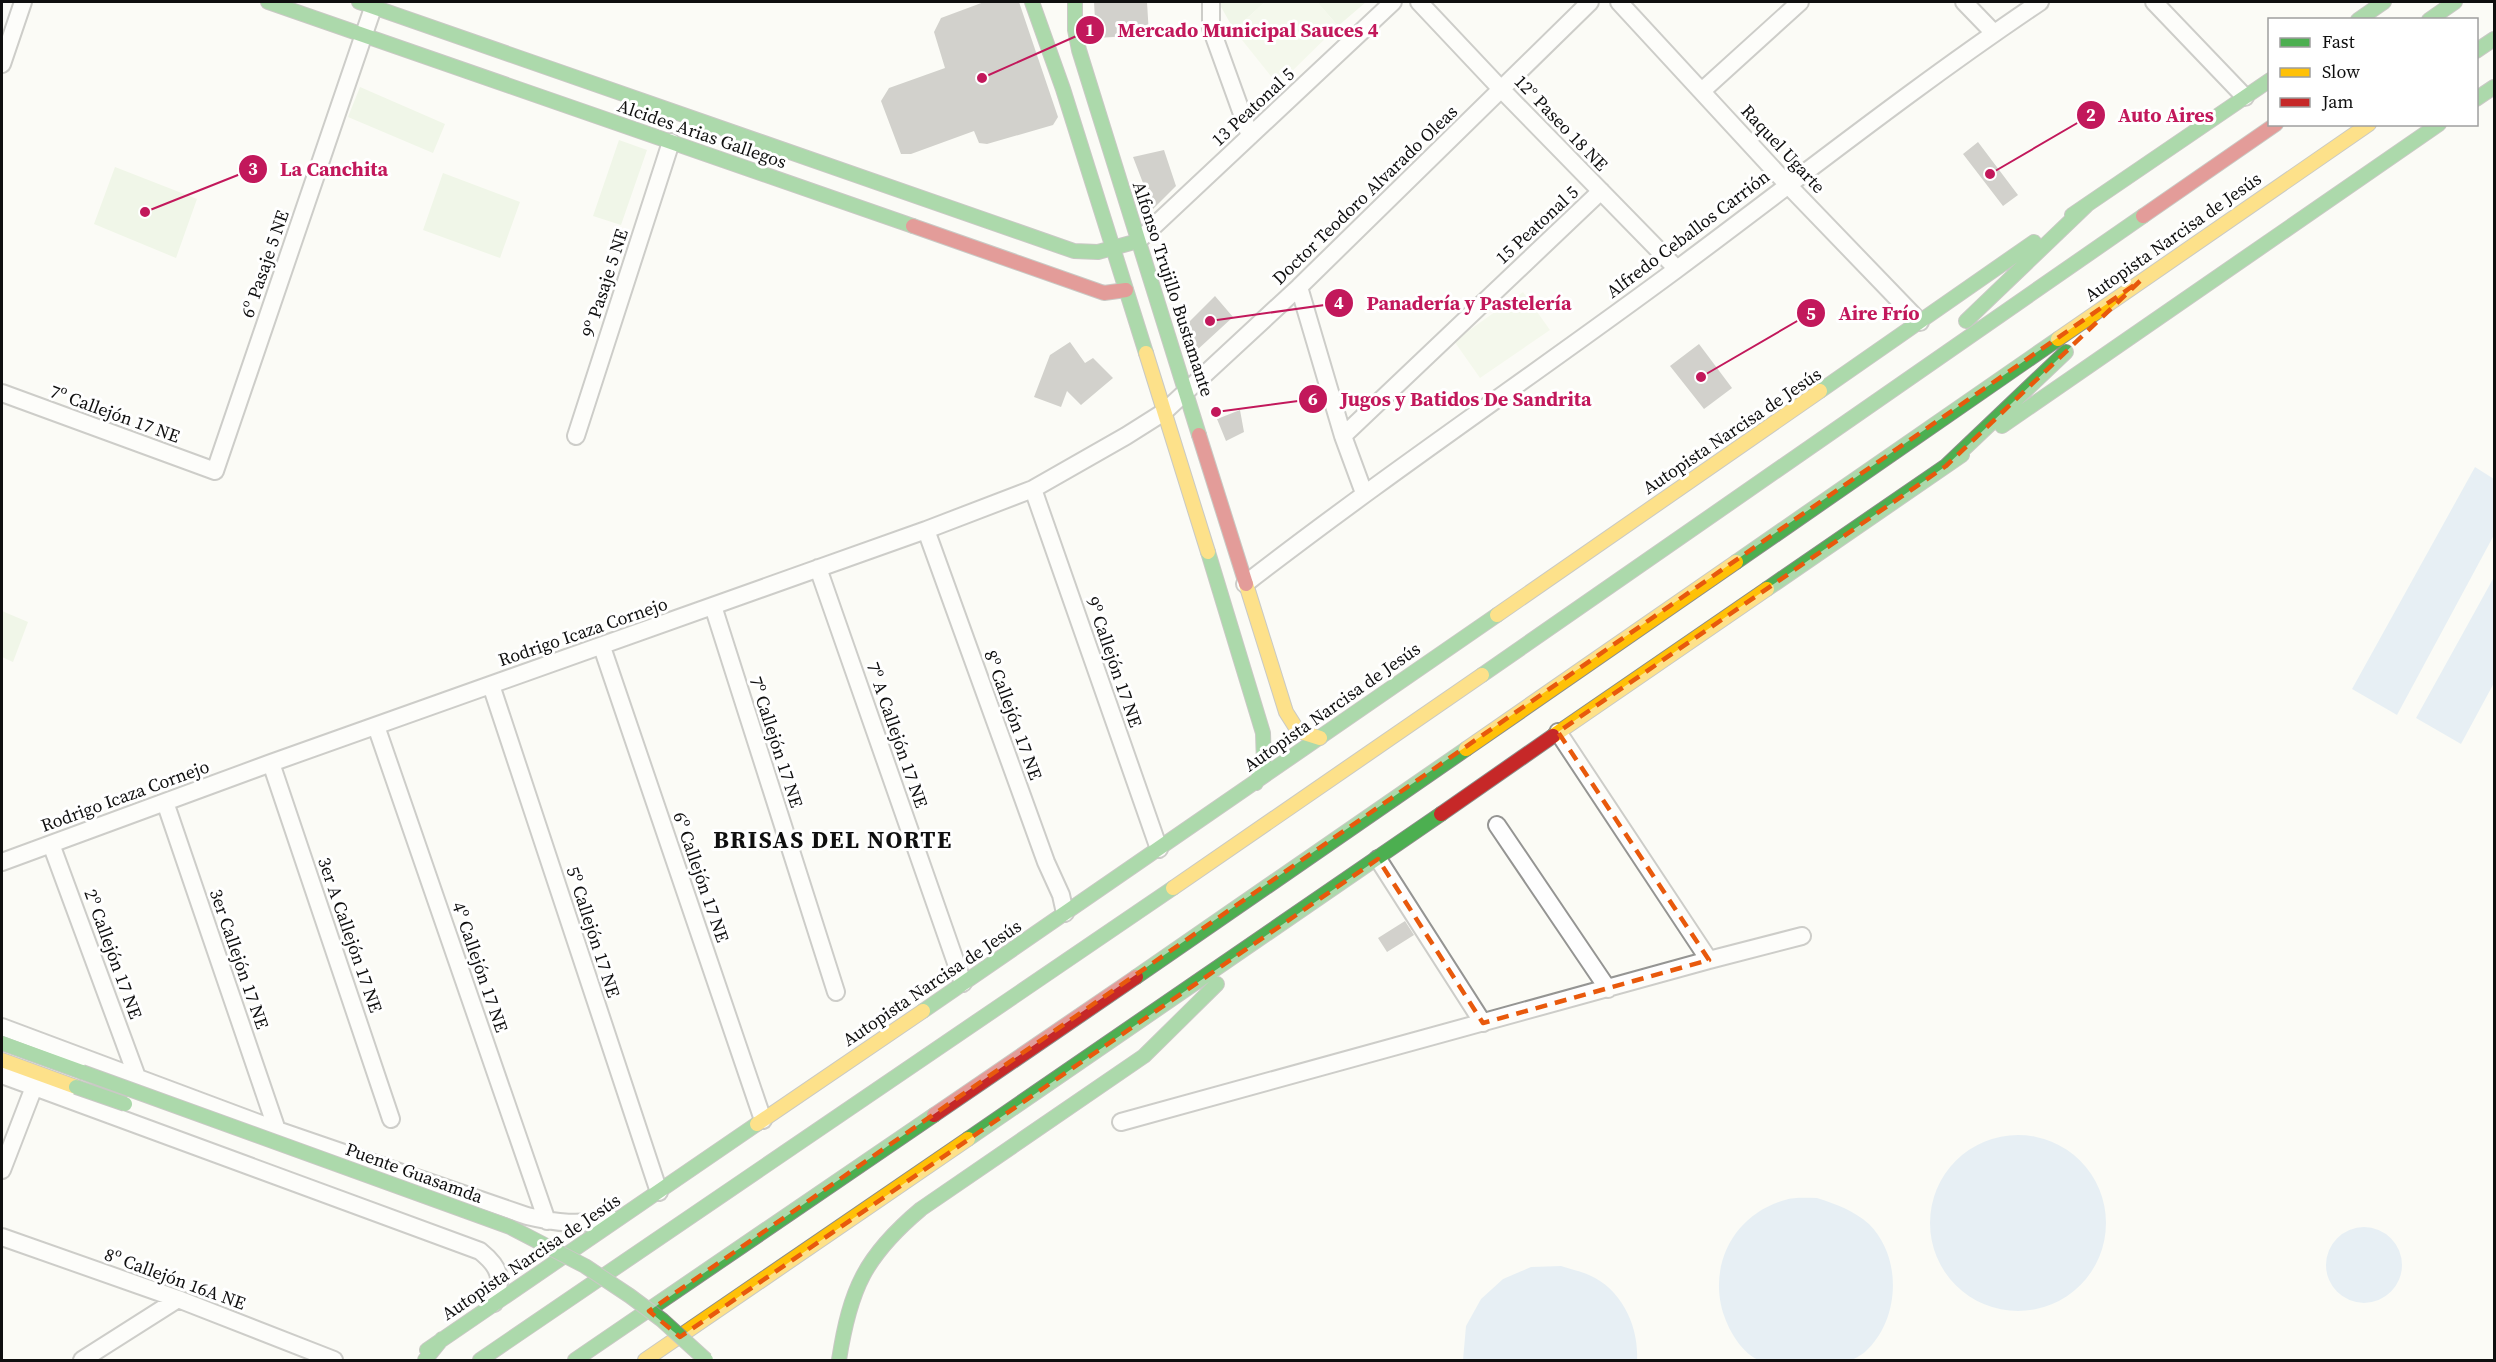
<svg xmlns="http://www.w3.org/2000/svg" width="2496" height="1362" viewBox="0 0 2496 1362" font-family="'Source Serif 4',serif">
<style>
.green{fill:#e2efd7}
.pitch{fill:#ecf4e0}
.water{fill:#cfe1f2}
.building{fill:#9f9e9a}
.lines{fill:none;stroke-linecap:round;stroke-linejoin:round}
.street-casing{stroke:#959593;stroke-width:20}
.fast-casing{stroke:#8c8c89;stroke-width:16}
.slow-casing{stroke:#8c8c89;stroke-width:16}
.jam-casing{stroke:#8c8c89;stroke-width:16}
.street{stroke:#fefefe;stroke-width:16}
.fast{stroke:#4caf50;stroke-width:14}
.slow{stroke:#ffc107;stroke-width:14}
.jam{stroke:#c62828;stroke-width:14}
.fast-bridge-casing{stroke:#8c8c89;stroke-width:16;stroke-linecap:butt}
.fast-bridge{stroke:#4caf50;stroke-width:14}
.marked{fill:none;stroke:#e8590c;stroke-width:4.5;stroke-dasharray:12 8;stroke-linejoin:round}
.labels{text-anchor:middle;stroke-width:6;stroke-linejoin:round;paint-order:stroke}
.street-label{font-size:18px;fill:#0f0f0f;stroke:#fff}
.district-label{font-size:24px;font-weight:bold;letter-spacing:1.5px;fill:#0f0f0f;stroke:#fff}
.leader{fill:none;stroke:#c2185b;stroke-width:2}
.callout-dot{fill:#c2185b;stroke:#fff;stroke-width:2}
.mark-label{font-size:18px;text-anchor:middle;font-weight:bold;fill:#fff}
.callout-label{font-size:20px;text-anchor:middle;font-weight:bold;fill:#c2185b;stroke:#fff;stroke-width:6;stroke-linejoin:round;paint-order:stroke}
</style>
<rect width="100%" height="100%" fill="#fbfbf5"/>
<path class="green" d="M1221,2h44l-31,28 -14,-25z
M1317,2h49l-28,24z
M360,87l85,37 -12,29 -85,-36z
M619,140l28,10 -26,75 -28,-9z
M115,167l82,32 -21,59 -82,-34z
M443,173l77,29 -20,56 -77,-28z
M2,611l26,11 -15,40 -11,-5z"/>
<path class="pitch" d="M1265,2h52l21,24 -60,59 -44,-55z
M1523,292l27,38 -70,48 -26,-37z"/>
<path class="water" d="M2475,467l19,12v56l-97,180 -45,-26z
M2494,577v106l-33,61 -45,-26z
M1930 1223a88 88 0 1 1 176 0a88 88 0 1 1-176 0Z
M1817,1198c19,6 36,12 52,26 34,34 31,96 -4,128 -4,3 -11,8 -16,8 -8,2 -86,2 -91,0 -19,-9 -33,-36 -37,-55 -10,-47 17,-92 64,-105 9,-3 21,-2 32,-2z
M2326 1265a38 38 0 1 1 76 0a38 38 0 1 1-76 0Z
M1561,1266c9,3 19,5 28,9 33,14 50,52 48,85h-174l3,-34 15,-27 22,-20 28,-12z"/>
<path class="building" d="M984,2h35l39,115 -5,8 -66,19 -8,-1 -5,-12 -63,23h-10l-20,-53 8,-13 56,-20 -11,-36 7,-14z
M1094,2h53l2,33 -53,3z
M1978,142l40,53 -15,11 -40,-52z
M1164,150l12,36 -23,23 -20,-52z
M1215,296l18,21 -37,34 -9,-27z
M1070,342l15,21 8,-5 20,20 -32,27 -14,-14 -6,16 -27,-10 16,-42z
M1699,344l33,44 -28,21 -34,-43z
M1240,410l4,22 -18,9 -9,-22z
M1405,921l9,14 -27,17 -9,-14z"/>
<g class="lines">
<g class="street-casing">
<path id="street" d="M1211,2v26l39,108
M1419,2l82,87 176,180
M1619,2l168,182 133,138
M1964,2l30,31
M2154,2l91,95
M2,64l21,-62
M1703,90l97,-88
M1138,241l255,-239
M1299,287l44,149 21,57
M2,393l213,78 160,-469
M576,436l95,-294
M1343,436l258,-245
M1033,489l126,360
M926,530l120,332 15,33 4,18
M818,568l145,415
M1245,584c142,-110 289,-209 432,-315 121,-90 238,-183 363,-267
M713,606l123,386
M602,647l161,473
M491,685l168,507
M376,726l171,495
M1558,732l151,228
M271,763l120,356
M165,802l112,328
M1497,825l111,164
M51,844l86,233
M1378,859l105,164
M2,862l269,-99 655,-233 107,-41 93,-53 38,-24 135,-125 291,-285
M2,1027l275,103 250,86c29,7 54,10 83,2
M2,1075l478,176c21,17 23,27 14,52
M1121,1122l588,-162 93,-24
M2,1170l32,-83
M2,1237l176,62 156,61
M82,1360l96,-61"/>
</g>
<g class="fast-casing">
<path id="fast" d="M268,2l645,224
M359,2l715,249 24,1 40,-11
M1032,2l31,87 83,264
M1075,2v28l4,20 120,385
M2358,20l26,-18
M2429,20l26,-18
M2476,51l18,-12
M2476,99l18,-12
M2072,215l198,-135
M1966,321l121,-116
M1820,391l214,-149
M2002,426l437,-302
M1946,466l120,-114
M1208,552l55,181 1,31 -8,19
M1736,562l322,-223
M1767,589l195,-134
M1482,675l661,-459
M1136,977l330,-228
M923,1011l574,-396
M2,1043l80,29
M968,1139l473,-325
M427,1350l330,-226
M425,1360l17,-21
M480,1360l693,-472
M575,1360l359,-245
M839,1360c11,-71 26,-104 82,-151l223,-153 73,-72"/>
</g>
<g class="slow-casing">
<path id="slow" d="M2058,339l311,-215
M1146,353l62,199
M1246,584l40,128 12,19 22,7
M1497,615l323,-224
M1553,736l214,-147
M1466,749l270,-187
M1173,888l309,-213
M2,1060l74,27
M757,1124l166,-113
M645,1360l323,-221"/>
</g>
<g class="jam-casing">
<path id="jam" d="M2143,216l133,-92
M913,226l191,67 22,-3
M1199,435l47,149
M1441,814l112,-78
M934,1115l202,-138"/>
</g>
<use href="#street" class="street"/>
<use href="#fast" class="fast"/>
<use href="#slow" class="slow"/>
<use href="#jam" class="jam"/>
<g class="fast-bridge-casing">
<path id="fast-bridge" d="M82,1072l428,155 75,39 45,30 32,24 44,40
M76,1087l49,17"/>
</g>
<use href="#fast-bridge" class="fast-bridge"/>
</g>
<path d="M0 0H2496V1362H0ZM2140,281l-194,185 -388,266 151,228 -226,63 -105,-164 -698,478 -31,-26z" fill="#fbfbf5" fill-opacity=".55" fill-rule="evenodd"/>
<path class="marked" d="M2140,281l-194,185 -388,266 151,228 -226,63 -105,-164 -698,478 -31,-26z"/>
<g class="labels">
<g class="street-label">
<text transform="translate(1253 107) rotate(-43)" y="6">13 Peatonal 5</text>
<text transform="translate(1561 123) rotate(46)" y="6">12° Paseo 18 NE</text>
<text transform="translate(702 134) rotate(19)" y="6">Alcides Arias Gallegos</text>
<text transform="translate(1783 149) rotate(47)" y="6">Raquel Ugarte</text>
<text transform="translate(1365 195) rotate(-44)" y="6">Doctor Teodoro Alvarado Oleas</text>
<text transform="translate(1537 225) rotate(-43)" y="6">15 Peatonal 5</text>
<text transform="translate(1688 234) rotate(-37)" y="6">Alfredo Ceballos Carrión</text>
<text transform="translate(2173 237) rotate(-35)" y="6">Autopista Narcisa de Jesús</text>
<text transform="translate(265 264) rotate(-71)" y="6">6º Pasaje 5 NE</text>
<text transform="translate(605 283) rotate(-72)" y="6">9º Pasaje 5 NE</text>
<text transform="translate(1173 289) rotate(72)" y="6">Alfonso Trujillo Bustamante</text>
<text transform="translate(115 414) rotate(20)" y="6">7º Callejón 17 NE</text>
<text transform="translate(1732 431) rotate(-34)" y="6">Autopista Narcisa de Jesús</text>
<text transform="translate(583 632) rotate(-19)" y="6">Rodrigo Icaza Cornejo</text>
<text transform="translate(1114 662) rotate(71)" y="6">9º Callejón 17 NE</text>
<text transform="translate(1332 707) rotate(-35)" y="6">Autopista Narcisa de Jesús</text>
<text transform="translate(1013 715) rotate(70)" y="6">8º Callejón 17 NE</text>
<text transform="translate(897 735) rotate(71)" y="6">7º A Callejón 17 NE</text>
<text transform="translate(776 742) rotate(72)" y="6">7º Callejón 17 NE</text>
<text transform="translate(125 796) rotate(-20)" y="6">Rodrigo Icaza Cornejo</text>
<text transform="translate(701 877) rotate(71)" y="6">6º Callejón 17 NE</text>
<text transform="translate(593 932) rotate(72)" y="6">5º Callejón 17 NE</text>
<text transform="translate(350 935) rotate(71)" y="6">3er A Callejón 17 NE</text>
<text transform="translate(113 954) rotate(70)" y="6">2º Callejón 17 NE</text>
<text transform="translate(239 959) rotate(71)" y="6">3er Callejón 17 NE</text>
<text transform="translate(480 967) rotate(71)" y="6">4º Callejón 17 NE</text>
<text transform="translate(932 983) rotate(-34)" y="6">Autopista Narcisa de Jesús</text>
<text transform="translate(414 1173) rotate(20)" y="6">Puente Guasamda</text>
<text transform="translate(531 1257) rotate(-34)" y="6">Autopista Narcisa de Jesús</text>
<text transform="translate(175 1279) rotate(20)" y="6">8º Callejón 16A NE</text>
</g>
<g class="district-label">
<text x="833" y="848">BRISAS DEL NORTE</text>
</g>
</g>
<path class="leader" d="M982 78L1090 30M1990 174L2091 115M145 212L253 169M1210 321L1339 303M1701 377L1811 313M1216 412L1313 399"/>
<g class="callout-dot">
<circle cx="982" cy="78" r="6"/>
<circle cx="1990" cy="174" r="6"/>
<circle cx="145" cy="212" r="6"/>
<circle cx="1210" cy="321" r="6"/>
<circle cx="1701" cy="377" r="6"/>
<circle cx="1216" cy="412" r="6"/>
<circle cx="1090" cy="30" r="15"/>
<circle cx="2091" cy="115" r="15"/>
<circle cx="253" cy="169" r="15"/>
<circle cx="1339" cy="303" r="15"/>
<circle cx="1811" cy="313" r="15"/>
<circle cx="1313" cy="399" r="15"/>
</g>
<g class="mark-label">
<text x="1090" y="36">1</text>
<text x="2091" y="121">2</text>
<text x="253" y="175">3</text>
<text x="1339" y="309">4</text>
<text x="1811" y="320">5</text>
<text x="1313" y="405">6</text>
</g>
<g class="callout-label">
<text x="1248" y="37">Mercado Municipal Sauces 4</text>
<text x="2166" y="122">Auto Aires</text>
<text x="334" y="176">La Canchita</text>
<text x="1469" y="310">Panadería y Pastelería</text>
<text x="1879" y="320">Aire Frío</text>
<text x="1466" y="406">Jugos y Batidos De Sandrita</text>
</g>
<rect width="2496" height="1362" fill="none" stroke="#0f0f0f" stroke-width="6"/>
<rect x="2268" y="18" width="210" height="108" fill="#ffffff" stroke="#9f9f9f" stroke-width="1.5"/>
<rect x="2280" y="38" width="30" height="9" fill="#4caf50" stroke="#9f9f9f" stroke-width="1.5"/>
<text x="2322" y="48" font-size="18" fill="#0f0f0f">Fast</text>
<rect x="2280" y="68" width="30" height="9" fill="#ffc107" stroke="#9f9f9f" stroke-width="1.5"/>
<text x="2322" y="78" font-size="18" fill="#0f0f0f">Slow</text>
<rect x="2280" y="98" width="30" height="9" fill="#c62828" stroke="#9f9f9f" stroke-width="1.5"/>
<text x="2322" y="108" font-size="18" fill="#0f0f0f">Jam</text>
</svg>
